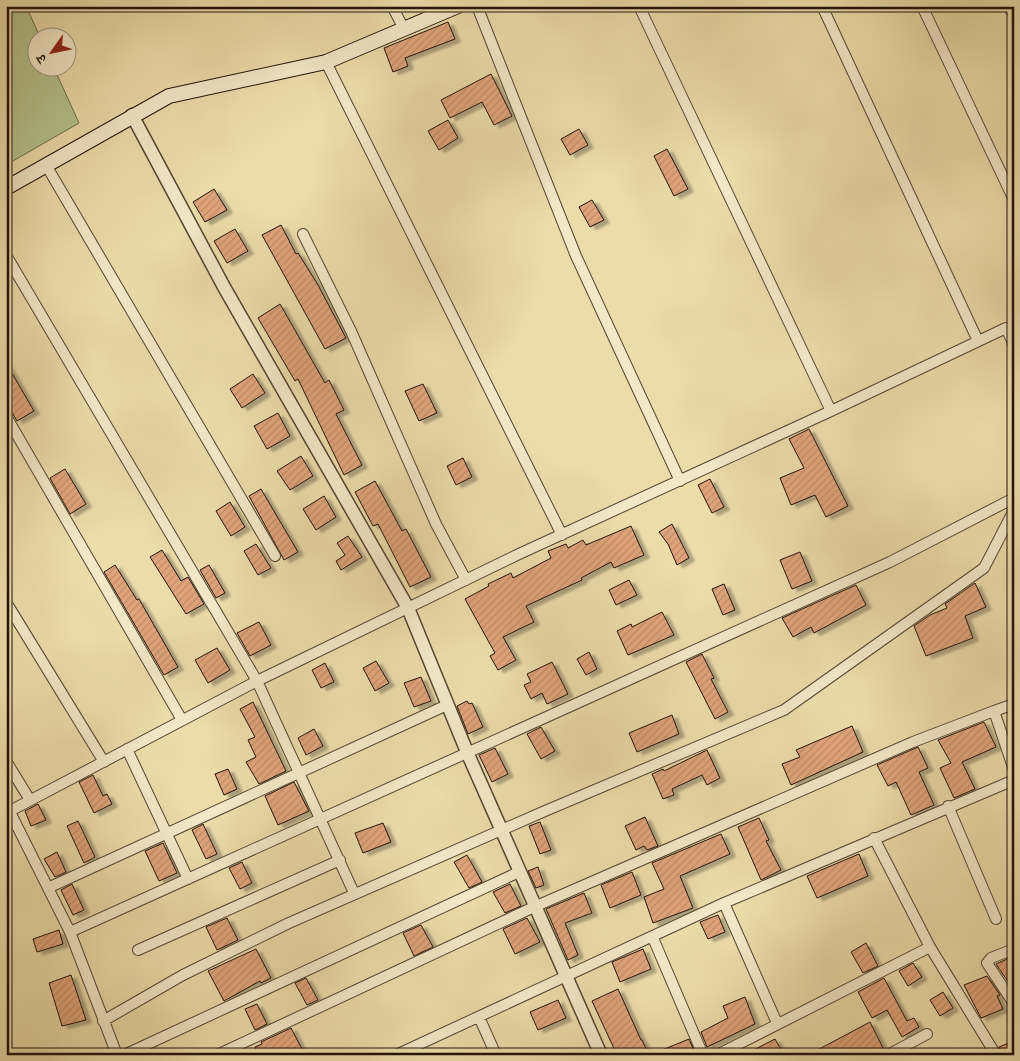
<svg xmlns="http://www.w3.org/2000/svg" width="1020" height="1061" viewBox="0 0 1020 1061" font-family="'Gentium Book Plus','Noto Serif Devanagari',serif">
<style>
.pitch{fill:#b3c18b;stroke:#6a6a4a}
.building{fill:url(#building-hatch);stroke:#20130a;filter:url(#shadow)}
.lines{fill:none;stroke-linecap:round;stroke-linejoin:round}
.minor-casing{stroke:#534532;stroke-width:12}
.tertiary-casing{stroke:#534532;stroke-width:15}
.secondary-casing{stroke:#20130a;stroke-width:16}
.minor{stroke:#f2e8c8;stroke-width:10}
.tertiary{stroke:#f2e8c8;stroke-width:12}
.secondary{stroke:#f2e8c8;stroke-width:14}
</style>
<defs>
<pattern id="building-hatch" width="6" height="6" patternUnits="userSpaceOnUse" patternTransform="scale(1.25)"><rect width="6" height="6" fill="#e0a47b"/><path d="M-1 1l2-2M0 6l6-6M5 7l2-2" fill="none" stroke="#c08c69"/></pattern>
<filter id="shadow"><feDropShadow dx="5.5" dy="3" stdDeviation="1" flood-color="#0004"/></filter>
</defs>
<rect width="100%" height="100%" fill="#ebdcaa"/>
<filter id="stains"><feTurbulence type="fractalNoise" baseFrequency=".004" numOctaves="4"/><feColorMatrix values="0 0 0 0 .2 0 0 0 0 .09 0 0 0 0 .02 0 0 0 .5 -.17"/></filter>
<radialGradient id="worn" r=".72"><stop offset=".6" stop-color="#630" stop-opacity="0"/><stop offset="1" stop-color="#630" stop-opacity=".3"/></radialGradient>
<path class="pitch" d="M6,6h20l14,31 -2,1v30h16l25,55 -73,42z"/>
<path class="building" d="M448,22l7,17 -50,19 3,8 -15,6 -9,-24z
M491,74l21,42 -18,9 -12,-23 -32,16 -9,-18z
M448,120l10,18 -19,12 -11,-19z
M579,129l9,16 -18,10 -9,-16z
M667,149l21,40 -14,7 -20,-40z
M214,189l13,21 -22,12 -12,-20z
M592,200l12,20 -14,7 -11,-20z
M281,225l15,29 2,-1 20,32 28,53 -21,11 -63,-114z
M235,229l13,22 -21,12 -13,-22z
M280,304l45,79 4,-3 15,30 -8,4 26,51 -18,10 -46,-96 -3,2 -37,-63z
M6,363l28,48 -17,10 -11,-19z
M253,374l12,19 -23,15 -12,-19z
M423,384l14,29 -18,8 -14,-30z
M278,413l12,23 -23,13 -13,-23z
M809,429l39,77 -22,11 -11,-22 -24,10 -11,-27 24,-10 -15,-29z
M301,456l12,20 -23,14 -13,-19z
M463,458l9,19 -16,8 -9,-19z
M65,469l21,35 -16,10 -20,-36z
M710,479l14,28 -12,6 -14,-28z
M375,481l27,50 4,-2 25,48 -21,10 -32,-63 -5,2 -18,-34z
M261,489l37,63 -14,8 -35,-64z
M324,496l12,21 -20,13 -13,-21z
M230,502l15,25 -14,9 -15,-25z
M672,524l17,34 -12,7 -9,-21 -9,-12z
M631,526l13,29 -30,13 -3,-6 -30,16 1,2 -56,26 8,16 -31,15 13,23 -18,10 -8,-14 5,-3 -30,-54 24,-13 -1,-2 23,-11 2,5 38,-20 -3,-7 18,-7 2,4 15,-8 3,5z
M348,536l14,21 -21,13 -5,-9 9,-6 -8,-12z
M256,544l15,24 -13,7 -14,-24z
M162,550l19,31 7,-4 16,27 -18,10 -36,-57z
M800,552l12,29 -20,8 -12,-29z
M115,565l22,35 2,-1 39,68 -14,8 -60,-103z
M209,565l16,28 -9,5 -16,-28z
M629,580l8,15 -21,10 -7,-15z
M975,583l11,24 -21,9 8,22 -47,18 -12,-30 16,-11 17,-7 -2,-4z
M724,584l11,26 -12,5 -11,-26z
M856,585l10,20 -52,28 -3,-6 -18,10 -11,-19z
M662,612l12,23 -46,20 -11,-24 14,-7 1,3z
M259,622l12,23 -21,11 -13,-23z
M217,648l13,22 -22,13 -13,-23z
M589,652l8,17 -11,6 -9,-16z
M702,654l12,24 -3,1 17,33 -13,7 -29,-57z
M376,661l13,22 -14,8 -12,-23z
M552,662l16,32 -21,10 -5,-11 -11,6 -7,-14 7,-3 -4,-8z
M325,663l9,19 -13,6 -9,-18z
M421,677l10,24 -17,6 -10,-24z
M467,701l2,3 3,-1 11,24 -15,7 -11,-28z
M253,702l33,69 -27,13 -13,-22 10,-5 -8,-17 7,-3 -15,-28z
M672,715l7,19 -42,18 -8,-19z
M984,722l12,25 -34,15 13,27 -21,9 -14,-30 11,-5 -13,-23z
M852,726l11,26 -72,33 -9,-21 18,-7 -4,-7z
M541,727l14,24 -14,8 -14,-25z
M314,729l9,17 -17,9 -8,-17z
M918,747l10,21 -9,4 15,33 -23,10 -15,-33 -8,4 -11,-21z
M495,748l13,26 -16,8 -13,-27z
M707,750l13,28 -13,7 -5,-10 -30,14 2,6 -11,4 -11,-25 11,-5 1,2z
M228,769l9,20 -13,6 -9,-21z
M93,775l10,21 4,-2 5,10 -18,9 -15,-31z
M294,782l15,29 -31,14 -13,-29z
M38,804l8,16 -15,6 -6,-15z
M645,817l13,29 -11,4 -3,-4 -8,4 -11,-24z
M759,818l10,22 -3,1 15,29 -20,10 -23,-53z
M78,821l17,36 -11,6 -17,-37z
M540,822l11,28 -11,4 -11,-28z
M383,823l8,19 -28,11 -8,-20z
M203,824l14,30 -11,5 -14,-29z
M721,834l9,20 -50,22 13,32 -40,15 -9,-26 20,-8 -12,-26z
M163,843l14,30 -18,8 -14,-30z
M57,852l9,20 -11,5 -11,-18z
M859,854l9,22 -51,22 -10,-22z
M467,855l15,27 -13,6 -15,-26z
M242,862l10,21 -12,6 -11,-21z
M538,867l6,18 -8,3 -8,-17z
M632,872l9,23 -31,13 -9,-23z
M72,884l12,26 -11,5 -12,-25z
M510,884l11,22 -16,7 -12,-21z
M584,893l8,20 -27,10 13,32 -10,5 -22,-51z
M718,915l7,17 -17,7 -8,-17z
M227,918l11,22 -21,10 -11,-23z
M527,918l13,24 -25,12 -12,-25z
M421,925l12,22 -19,9 -11,-23z
M59,930l4,14 -26,8 -4,-13z
M866,943l12,23 -15,7 -12,-21z
M256,949l15,29 -10,5 -1,-2 -36,20 -16,-30z
M643,949l8,20 -31,13 -8,-20z
M1014,956v33h-1l-17,-25z
M913,963l9,14 -14,9 -9,-15z
M71,975l15,45 -24,6 -13,-43z
M987,976l13,19 -3,1 6,13 -22,9 -17,-33z
M306,978l12,22 -11,5 -12,-22z
M884,978l23,43 7,-3 5,9 -17,10 -15,-27 -15,8 -14,-26z
M618,989l23,51h1l7,15h-32l-25,-54z
M943,992l10,16 -13,8 -10,-16z
M745,997l10,27 -48,23 -6,-15 27,-14 -5,-12z
M558,1000l8,18 -28,12 -8,-18z
M257,1004l10,20 -12,6 -10,-21z
M870,1022l14,28 -3,5h-73z
M291,1028l11,21 -12,6h-32l-3,-8 7,-3 -1,-2z
M689,1039l6,14 -4,2h-41z
M775,1039l9,16h-40z
M1014,1041v14h-11l-4,-8z"/>
<g class="lines">
<g class="minor-casing">
<path id="minor" d="M392,6l12,23
M477,6l99,250 104,225
M639,6l192,405
M822,6l156,335
M922,6l92,194
M1006,6l8,7
M326,62l236,473
M46,165l229,391
M303,234l48,97 85,193 30,56
M6,255l251,426 97,212
M6,416l176,304
M6,602l98,160
M1014,704l-20,7 20,59
M127,749l61,130
M6,761l24,39
M6,804l64,128 47,123
M948,806l48,113
M10,811l247,-130 262,-127 312,-143 175,-83 8,17
M874,838l56,109 66,108
M50,887l397,-182
M724,903l53,120
M70,932l820,-370 124,-64
M653,938l50,117
M1014,949l-23,9 -4,5 27,41
M138,950l202,-90
M479,1017l17,38
M103,1021l80,-46 106,-52 256,-112 239,-101 200,-142 30,-58
M124,1055l395,-183
M217,1055l317,-148 379,-165 81,-31
M396,1055l328,-152 290,-123
M717,1055l213,-108
M888,1055l39,-21"/>
</g>
<g class="tertiary-casing">
<path id="tertiary" d="M132,115l92,172 184,321 59,144 134,303"/>
</g>
<g class="secondary-casing">
<path id="secondary" d="M6,188l163,-92 157,-34 132,-56"/>
</g>
<use href="#minor" class="minor"/>
<use href="#tertiary" class="tertiary"/>
<use href="#secondary" class="secondary"/>
</g>
<rect width="1020" height="1061" fill="none" stroke="#ebdcaa" stroke-width="25"/>
<rect x="8" y="8" width="1005" height="1046" fill="none" stroke="#20130a" stroke-width="2.5"/>
<rect x="12" y="12" width="995" height="1036" fill="none" stroke="#20130a"/>
<g transform="translate(52 52) rotate(237)"><circle r="24" fill="#f2e8c8" stroke="#9e937c"/>
<path d="M0-4L9 19L0 12L-9 19Z" fill="#8f2418"/>
<text y="-8" font-size="14" font-weight="bold" text-anchor="middle" fill="#20130a">उ</text>
</g>
<rect width="100%" height="100%" filter="url(#stains)"/>
<rect width="100%" height="100%" fill="url(#worn)"/>
</svg>
